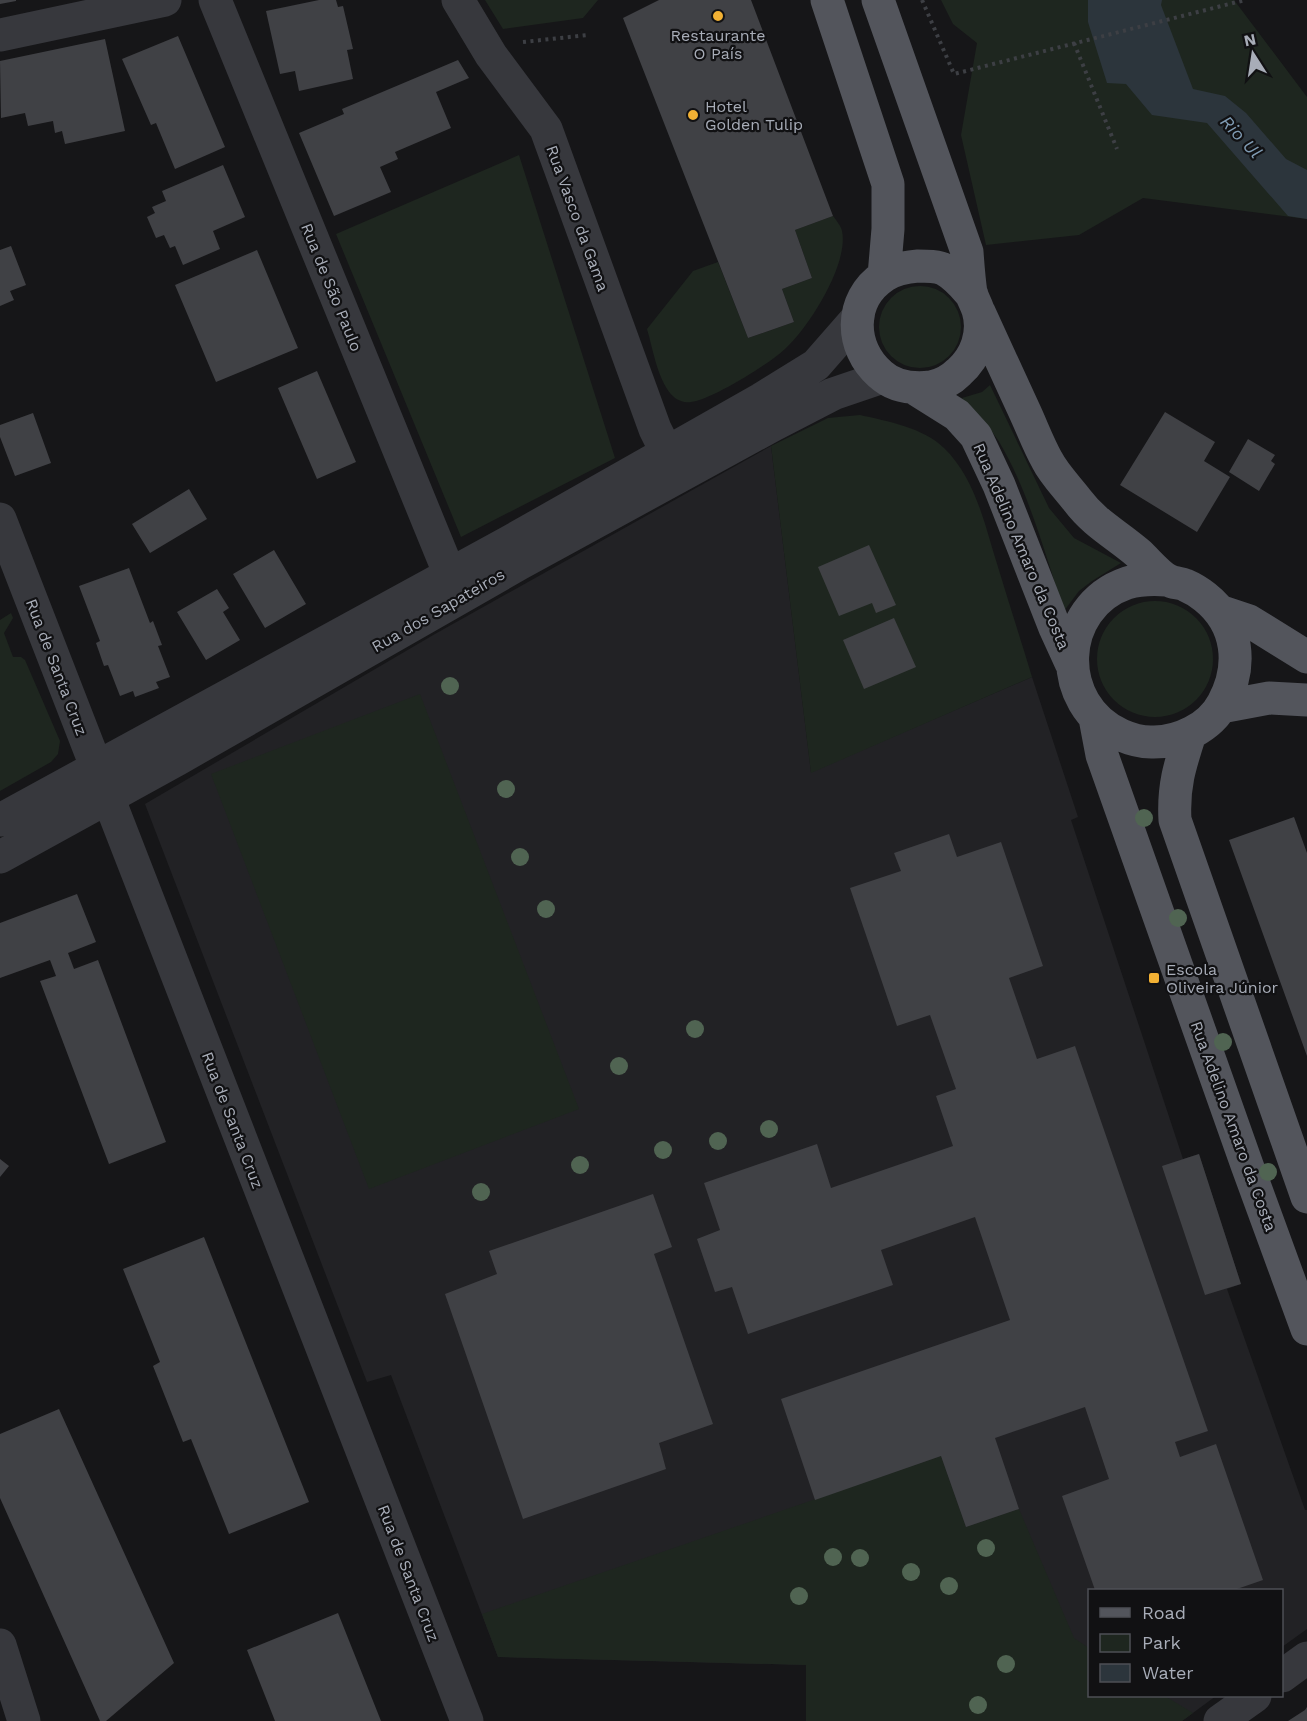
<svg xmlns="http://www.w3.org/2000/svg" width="1307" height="1721" viewBox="0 0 1307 1721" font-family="'Work Sans',sans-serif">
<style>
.built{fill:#222225}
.green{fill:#1e261f}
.water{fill:#2c353c}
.building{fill:#404145}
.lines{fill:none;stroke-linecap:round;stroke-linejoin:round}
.path{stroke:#3d3f44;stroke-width:4;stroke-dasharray:3 4.5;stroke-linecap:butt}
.minor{stroke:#37383d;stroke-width:33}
.major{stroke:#53555c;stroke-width:33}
.tree{fill:#506452}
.poi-dot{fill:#f2b134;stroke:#111113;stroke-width:2}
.labels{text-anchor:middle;stroke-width:4.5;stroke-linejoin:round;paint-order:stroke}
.poi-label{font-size:16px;fill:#a8adb8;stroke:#111113;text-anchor:start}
.street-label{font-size:16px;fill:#a8adb8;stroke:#111113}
.water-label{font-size:18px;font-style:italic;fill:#7f9bb3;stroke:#111113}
</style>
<rect width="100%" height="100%" fill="#161618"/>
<path class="built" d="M771,446l40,326 221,-95 46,140 -7,3 112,339 16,-5 42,130 -14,5 78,221h2v119l-25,18v-57h-192v106h126l-34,25h-376v-56l-308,-8 -107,-282 -24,7 -222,-578 290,-170z"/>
<path class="green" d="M485,0h113l-15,18 -80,11z
M941,0h293l73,97v122l-164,-21 -64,37 -93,10 -25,-110 16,-92 -24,-19z
M519,155l96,303 -154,79 -125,-303z
M833,216c3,4 8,10 9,15 7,33 -33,96 -56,117 -15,15 -75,52 -95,54 -5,1 -13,-1 -17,-5 -16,-14 -21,-48 -27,-68l46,-58 25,-9 30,76 46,-16 -12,-33 30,-11 -17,-48z
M879 327a41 41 0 1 1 82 0a41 41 0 1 1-82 0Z
M990,385l59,123 25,30 47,25 -29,18 -13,10 -15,20c-18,-54 -36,-122 -66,-171 -10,-15 -24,-28 -36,-42l20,-6z
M860,415c27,6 64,13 84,33 32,31 41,78 54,119 11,37 23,73 34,110l-221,96 -40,-327 57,-28z
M1097 659a58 58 0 1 1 116 0a58 58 0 1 1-116 0Z
M11,613l2,5 -9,15 9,24h8l4,3 35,81 -2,13 -7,8 -51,29v-171z
M420,694l159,415 -210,80 -158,-415z
M941,1456l25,71 53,-18 55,129 15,10 1,48h75l28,17 -11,8h-376v-56l-308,-8 -16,-43z"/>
<path class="water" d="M1088,0h74l-1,5 32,84 32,7 21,17 40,46 21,11v49l-19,-3 -81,-93 -55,-8 -26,-31 -19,-1 -19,-61z"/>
<path class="building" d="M0,0h16v1l-16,3z
M319,0h17l2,7 5,-1 10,43 -6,1 6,29 -54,12 -4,-20 -15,3 -14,-63z
M659,0h92l82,216 -38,14 17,48 -30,11 12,33 -46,16 -125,-320z
M178,36l47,111 -50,22 -19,-46 -5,2 -29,-66z
M105,39l20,92 -60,13 -3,-13 -7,2 -2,-12 -25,5 -3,-13 -24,5 -1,-57z
M458,60l11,18 -33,14 15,36 -56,24 3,7 -18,8 11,25 -57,24 -35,-83 45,-19 -2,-5z
M223,165l22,52 -32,14 7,18 -37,16 -8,-19 -5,2 -6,-13 -8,3 -9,-21 8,-4 -3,-6 14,-6 -4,-10z
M11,246l15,39 -16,6 4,9 -14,6v-56z
M257,250l41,98 -82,34 -41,-97z
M317,371l39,91 -39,17 -39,-91z
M1165,412l50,30 -11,19 26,16 -33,55 -77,-47z
M33,413l18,50 -36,13 -15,-39v-12z
M1248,439l27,16 -4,6 4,3 -16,27 -30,-19z
M189,489l18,30 -57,34 -18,-29z
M869,545l27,60 -20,8 -4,-10 -33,13 -21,-49z
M274,550l32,54 -41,24 -32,-54z
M129,568l21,55 3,-2 9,24 -4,1 12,31 -14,5 3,6 -24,9 -2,-6 -13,5 -12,-31 -4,1 -8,-23 4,-2 -21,-55z
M217,589l12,19 -6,4 17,28 -34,20 -29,-48z
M894,618l22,49 -52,22 -21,-49z
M1294,817l13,36v203l-78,-216z
M949,834l8,23 44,-15 42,124 -34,12 28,81 38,-13 133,385 -33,11 5,15 36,-13 47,136 -29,10h-139l-33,-94 47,-17 -24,-72 -90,31 24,71 -53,18 -25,-71 -126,44 -34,-101 229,-79 -35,-103 -94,33 12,35 -145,49 -16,-47 -17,5 -18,-53 23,-9 -16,-47 113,-39 14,44 122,-42 -17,-50 20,-7 -26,-74 -33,11 -47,-138 51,-17 -7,-18z
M77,894l19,48 -28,11 6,16 24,-9 68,182 -57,22 -69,-183 16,-5 -6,-16 -50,18v-55z
M1199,1154l42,130 -36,11 -43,-129z
M0,1159l9,7 -9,11z
M653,1194l19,53 -18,7 59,170 -54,19 7,26 -143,50 -78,-225 52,-20 -8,-23z
M204,1237l105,265 -80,32 -38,-95 -8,3 -30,-76 7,-4 -37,-93z
M59,1409l115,254 -68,58h-6l-100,-223v-64z
M338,1613l43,108h-106l-28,-71z
M1307,1707v14h-19l17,-11z"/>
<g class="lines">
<path class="path" d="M922,0l32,74 291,-74
M523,42l65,-7
M1074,43l43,106"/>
<path class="minor" d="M215,0l235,575
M458,0l33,55 55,74 109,300 12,24
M0,35l165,-35
M0,519l467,1202
M0,820l509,-278 252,-143 55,-34 42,-48
M0,857l178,-98 341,-195 256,-140 58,-30 50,-17
M0,1645l24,76
M1282,1676l25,-18
M1220,1721l35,-25"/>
<path class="major" d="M827,0l61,184v45l-4,47
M878,0l89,252c1,14 2,28 4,41 2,6 5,11 7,17 7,23 -2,47 -19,62 -7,7 -17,13 -28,15 -17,2 -37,0 -51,-13 -30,-26 -32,-74 4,-98 10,-7 22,-9 34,-10 8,0 20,0 27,4 11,6 19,16 27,25
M979,312c15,32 30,65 45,98 8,17 14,34 23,50 7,14 20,27 30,40 18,24 39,34 61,53 9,8 20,22 30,27 5,3 12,3 17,5 7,3 15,8 20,12 34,27 38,69 18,106 -13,25 -45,40 -72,39 -10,0 -21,-3 -30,-7 -67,-30 -64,-128 6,-152 13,-4 26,-4 40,-3
M914,388l43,27 19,21 23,49 56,143 16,35
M1219,611l30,10 58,36
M1221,707l48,-9 38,2
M1095,718l7,37 145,410 60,164
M1190,734c-10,31 -17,52 -15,86l132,377"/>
</g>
<g class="tree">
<circle cx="450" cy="686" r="9"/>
<circle cx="506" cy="789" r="9"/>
<circle cx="1144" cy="818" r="9"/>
<circle cx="520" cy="857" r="9"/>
<circle cx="546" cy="909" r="9"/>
<circle cx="1178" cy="918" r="9"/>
<circle cx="695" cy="1029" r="9"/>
<circle cx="1223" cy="1042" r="9"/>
<circle cx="619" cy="1066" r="9"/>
<circle cx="769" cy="1129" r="9"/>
<circle cx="718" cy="1141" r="9"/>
<circle cx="663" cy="1150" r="9"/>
<circle cx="580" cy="1165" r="9"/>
<circle cx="1268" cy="1172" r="9"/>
<circle cx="481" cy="1192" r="9"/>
<circle cx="986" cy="1548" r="9"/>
<circle cx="833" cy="1557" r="9"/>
<circle cx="860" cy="1558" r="9"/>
<circle cx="911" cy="1572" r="9"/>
<circle cx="949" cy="1586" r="9"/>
<circle cx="799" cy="1596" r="9"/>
<circle cx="1006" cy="1664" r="9"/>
<circle cx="978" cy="1705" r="9"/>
</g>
<g class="poi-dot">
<circle cx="718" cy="16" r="6"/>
<circle cx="693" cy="115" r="6"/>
<rect x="1148" y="972" width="12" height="12" rx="3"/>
</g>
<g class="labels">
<g class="poi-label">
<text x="718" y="41" text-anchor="middle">Restaurante<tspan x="718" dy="18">O País</tspan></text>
<text x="705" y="112">Hotel<tspan x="705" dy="18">Golden Tulip</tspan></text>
<text x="1166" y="975">Escola<tspan x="1166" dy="18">Oliveira Júnior</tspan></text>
</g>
<g class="street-label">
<text transform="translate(578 218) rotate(70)" y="6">Rua Vasco da Gama</text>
<text transform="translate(332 287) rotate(68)" y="6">Rua de São Paulo</text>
<text transform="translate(1022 546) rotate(67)" y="6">Rua Adelino Amaro da Costa</text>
<text transform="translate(438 610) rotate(-30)" y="6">Rua dos Sapateiros</text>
<text transform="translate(57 667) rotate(69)" y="6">Rua de Santa Cruz</text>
<text transform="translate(233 1120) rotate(69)" y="6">Rua de Santa Cruz</text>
<text transform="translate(1234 1126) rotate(70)" y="6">Rua Adelino Amaro da Costa</text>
<text transform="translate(409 1573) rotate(69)" y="6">Rua de Santa Cruz</text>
</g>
<g class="water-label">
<text transform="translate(1241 137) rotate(47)" y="6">Rio Ul</text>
</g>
</g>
<rect x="1088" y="1589" width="195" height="108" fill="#111113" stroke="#4d4f55" stroke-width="1.5"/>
<rect x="1100" y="1608" width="30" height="9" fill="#53555c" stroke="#4d4f55" stroke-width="1.5"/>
<text x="1142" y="1619" font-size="18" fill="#a8adb8">Road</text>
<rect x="1100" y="1634" width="30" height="18" fill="#1e261f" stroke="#4d4f55" stroke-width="1.5"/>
<text x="1142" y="1649" font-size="18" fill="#a8adb8">Park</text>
<rect x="1100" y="1664" width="30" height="18" fill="#2c353c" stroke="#4d4f55" stroke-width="1.5"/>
<text x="1142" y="1679" font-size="18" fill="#a8adb8">Water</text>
<g transform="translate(1253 54) rotate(348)" stroke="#111113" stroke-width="4.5" paint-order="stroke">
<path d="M0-4.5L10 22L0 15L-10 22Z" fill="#a8adb8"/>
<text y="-9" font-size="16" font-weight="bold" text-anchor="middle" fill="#a8adb8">N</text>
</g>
</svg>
